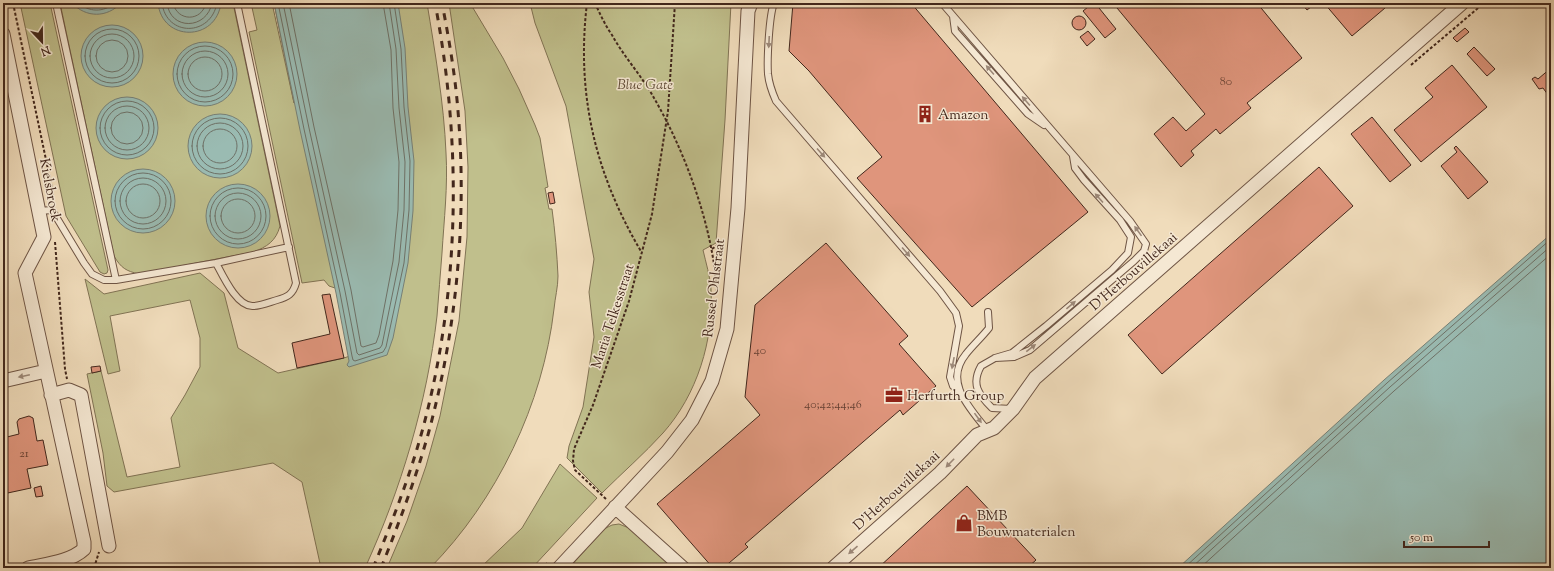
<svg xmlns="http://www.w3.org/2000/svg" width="1554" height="571" viewBox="0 0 1554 571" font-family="'Sorts Mill Goudy',serif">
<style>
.green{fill:#c0bf8c;stroke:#817354}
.water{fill:#9abbb2;stroke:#778076}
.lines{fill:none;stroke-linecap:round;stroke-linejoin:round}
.shore{stroke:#6e7167;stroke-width:1}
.building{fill:#df957c;stroke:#42271c}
.lane-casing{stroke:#6e5444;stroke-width:8}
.street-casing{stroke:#6e5444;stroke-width:15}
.path{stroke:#42271c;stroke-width:2;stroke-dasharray:3 2;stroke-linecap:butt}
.lane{stroke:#f5e8d3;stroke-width:6}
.street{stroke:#f5e8d3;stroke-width:13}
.rail{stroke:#42271c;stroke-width:3;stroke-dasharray:7 7;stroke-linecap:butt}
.oneway{fill:#9c8878}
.labels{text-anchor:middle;stroke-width:3;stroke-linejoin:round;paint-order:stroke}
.number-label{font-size:12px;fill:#694234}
.park-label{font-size:14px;font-style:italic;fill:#624d38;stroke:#f5e8d3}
.poi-label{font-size:14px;fill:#42271c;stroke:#f5e8d3;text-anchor:start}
.street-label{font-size:14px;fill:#42271c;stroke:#f5e8d3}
</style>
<rect width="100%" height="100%" fill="#f0dcbb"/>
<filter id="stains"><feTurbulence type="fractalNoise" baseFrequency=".005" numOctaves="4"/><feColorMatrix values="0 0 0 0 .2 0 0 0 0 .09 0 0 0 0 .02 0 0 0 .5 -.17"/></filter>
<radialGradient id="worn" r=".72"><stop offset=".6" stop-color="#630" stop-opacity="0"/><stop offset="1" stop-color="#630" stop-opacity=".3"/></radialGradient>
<path class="green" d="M20,3h30l58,267 -1,3 -3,1 -4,-2 -34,-56z
M60,3h173l47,223c-4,15 -13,21 -27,26l-114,22c-13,-3 -18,-6 -25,-18z
M251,3h21l22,100 -20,-100h18l43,285 -6,-2 -5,-6 -22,3 -53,-251 8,-2z
M368,3h59c8,49 17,101 19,150 2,33 -2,67 -4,100 -2,21 -3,42 -5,63 -10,87 -36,173 -72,252h-44l-19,-86 -29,-19 -159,29 -7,-6 -4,-33 -16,-79 14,-3 26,106 53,-10 -9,-49 14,-23 15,-28v-29l-10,-38 -80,16 10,55 -12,3 -23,-95 19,15 96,-21 24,20 14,55 40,25 66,-15 35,-12z
M449,3h21l33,55 16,31 16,36 5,13 8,49 -3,1 4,21h3c3,22 5,45 6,67 0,11 -3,22 -4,33 -11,95 -57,191 -124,259h-43l20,-47 19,-55 14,-50 19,-95 8,-84 1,-70 -3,-56z
M530,3h201l-6,117 -9,123 -13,7c3,13 7,26 8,39 3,51 -14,106 -48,144 -19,21 -41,40 -61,60l-35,-35 2,-12 14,-39 11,-70 -5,-45 5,-33 -28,-153 -31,-83z
M560,464l37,34 -65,70h-52l42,-40z
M619,524l10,4 46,40h-106l35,-39 8,-4z"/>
<path class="water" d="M72,3h49c-14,15 -35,15 -49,0z
M158,3h63c-5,39 -59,39 -63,0z
M274,3h124l7,45 3,59 6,54 -1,50 -5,52 -15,75 -6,17 -38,12 -2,-2 2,-4 -13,-68 -36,-163z
M81 56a31 31 0 1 1 62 0a31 31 0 1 1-62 0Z
M173 74a32 32 0 1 1 64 0a32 32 0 1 1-64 0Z
M96 128a31 31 0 1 1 62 0a31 31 0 1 1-62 0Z
M188 146a32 32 0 1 1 64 0a32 32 0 1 1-64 0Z
M111 201a32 32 0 1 1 64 0a32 32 0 1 1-64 0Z
M206 216a32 32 0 1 1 64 0a32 32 0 1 1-64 0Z
M1551,234v334h-373l206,-188z"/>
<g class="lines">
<path class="shore" d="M78,3c11,9 25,10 37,0
M162,3c4,34 49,34 55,0
M167,3c3,28 40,27 45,0
M173,3c4,19 29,19 33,0
M278,3l26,126 36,164 12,63 1,4 2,1 28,-9 3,-5 18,-84 5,-53 1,-49 -6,-54 -3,-58 -7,-46
M283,3l26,125 36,163 12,62 2,2 21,-7 2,-3 17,-83 5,-52 1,-48 -6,-54 -3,-59 -7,-46
M289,3l25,124 37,163 10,56 2,1 13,-4 3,-8 14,-74 5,-51 1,-48 -6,-54 -2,-58 -8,-47
M85 56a27 27 0 1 1 54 0a27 27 0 1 1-54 0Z
M90 56a22 22 0 1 1 44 0a22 22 0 1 1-44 0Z
M96 56a16 16 0 1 1 32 0a16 16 0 1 1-32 0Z
M177 74a28 28 0 1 1 56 0a28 28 0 1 1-56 0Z
M182 74a23 23 0 1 1 46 0a23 23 0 1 1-46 0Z
M188 74a17 17 0 1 1 34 0a17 17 0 1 1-34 0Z
M100 128a27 27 0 1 1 54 0a27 27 0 1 1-54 0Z
M105 128a22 22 0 1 1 44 0a22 22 0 1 1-44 0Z
M111 128a16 16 0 1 1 32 0a16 16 0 1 1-32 0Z
M192 146a28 28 0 1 1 56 0a28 28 0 1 1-56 0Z
M197 146a23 23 0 1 1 46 0a23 23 0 1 1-46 0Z
M203 146a17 17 0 1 1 34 0a17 17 0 1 1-34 0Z
M115 201a28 28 0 1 1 56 0a28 28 0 1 1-56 0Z
M120 201a23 23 0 1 1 46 0a23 23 0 1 1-46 0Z
M126 201a17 17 0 1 1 34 0a17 17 0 1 1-34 0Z
M210 216a28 28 0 1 1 56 0a28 28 0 1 1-56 0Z
M215 216a23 23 0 1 1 46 0a23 23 0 1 1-46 0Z
M221 216a17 17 0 1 1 34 0a17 17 0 1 1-34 0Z
M1184,568l203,-185 164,-144
M1191,568l199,-181 161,-141
M1200,568l194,-177 157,-137"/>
</g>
<path class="building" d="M793,3h118l177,209 -116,95 -115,-129 25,-21 -73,-86 -20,-20z
M1093,3h2l21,26 -11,9 -22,-27z
M1123,3h134l45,55 -55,45 4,5 -31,26 -4,-5 -25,22 3,4 -13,12 -27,-33 19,-17 13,14 19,-17 -88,-106z
M1301,3h15l-9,7z
M1324,3h57l4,5 -33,28z
M1072 23a7 7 0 1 1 14 0a7 7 0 1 1-14 0Z
M1465,28l4,4 -12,10 -4,-4z
M1088,31l7,8 -8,7 -7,-9z
M1474,47l21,22 -8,7 -20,-22z
M1452,65l35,42 -66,55 -27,-32 39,-33 -8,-9z
M1551,68v31l-8,-11 -4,1 -7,-10 3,-2 3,2z
M1372,117l39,48 -21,17 -39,-48z
M1456,146l32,36 -20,17 -27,-33 16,-14 -3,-4z
M1319,167l34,39 -191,168 -34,-39z
M553,192l2,11 -5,1 -2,-11z
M826,243l82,93 -9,8 37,42 -33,29 -3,-5 -155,134 3,3 -25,21h-10l-56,-64 103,-89 -15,-18 10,-92z
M330,294l14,64 -47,10 -5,-25 38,-9 -8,-39z
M100,366l1,5 -9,2 -1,-6z
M29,416l4,2 4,23 6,-1 5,25 -21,4 4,19 -28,6v-56l16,-4 -2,-12 2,-3z
M41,486l2,10 -7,1 -2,-9z
M967,486l69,74 -9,8h-149z"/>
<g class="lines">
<g class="lane-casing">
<path id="lane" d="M56,3l60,277
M774,3c-5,13 -7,57 -6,71 1,10 4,18 8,27l164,190 16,22 3,13 -9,51 3,9 7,6
M942,3l188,218 16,23 -2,7 -10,10 -104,89 -16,7 -19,1
M953,16l2,15 73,83 16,11
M39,211l13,-1 32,53 8,11 12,6h12l100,-17c7,13 21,44 37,43 8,0 17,-4 24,-6 11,-3 16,-6 19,-17l-59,-280
M216,263l73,-16
M1012,409l-20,-1c-14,-14 -21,-24 -11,-42l14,-8 17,-5 34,-27 66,-56 16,-17 3,-16 -11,-17 -36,-40 -9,-12 -2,-12
M987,430c-17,-22 -44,-48 -21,-76 7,-9 16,-17 23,-26l-1,-16"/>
</g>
<g class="street-casing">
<path id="street" d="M3,34l41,203 -19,36 59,269v7c-14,13 -38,15 -56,19
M3,381l43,-10
M51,395l18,-5 12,5 28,151
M615,507l68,61
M559,568l108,-116 25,-32 20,-39 15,-52 11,-121 10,-197 3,-8
M833,568l107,-95 37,-38 17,-7 19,-19 22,-31 427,-375"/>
</g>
<path class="path" d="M13,3l40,190v9
M587,3c-11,91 8,171 55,250
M595,3c5,11 10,22 17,32 12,22 30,41 42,63 32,55 60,132 63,196
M1411,65l73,-62
M55,242l10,127 2,10
M712,249l10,-7
M606,499l-31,-29 -2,-9 1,-12 19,-44 36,-104 23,-87 16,-103 7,-108
M94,568l5,-16
M543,568l4,-5"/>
<use href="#lane" class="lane"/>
<use href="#street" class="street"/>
<path class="rail" d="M373,568c19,-46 37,-92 50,-140 37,-139 39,-284 12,-425
M381,568c18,-45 35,-90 48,-137 28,-104 38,-213 29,-320 -3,-37 -9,-72 -16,-108"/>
</g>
<defs><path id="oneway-solid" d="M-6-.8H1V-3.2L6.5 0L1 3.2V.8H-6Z"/></defs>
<g class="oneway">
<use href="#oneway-solid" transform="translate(769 42) rotate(93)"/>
<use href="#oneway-solid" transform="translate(990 70) rotate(-131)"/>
<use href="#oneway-solid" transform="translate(1026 101) rotate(-131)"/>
<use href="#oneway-solid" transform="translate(821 153) rotate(48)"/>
<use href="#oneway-solid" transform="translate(1099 198) rotate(-132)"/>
<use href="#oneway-solid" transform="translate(1138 231) rotate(-126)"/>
<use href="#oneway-solid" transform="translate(906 252) rotate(49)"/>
<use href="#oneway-solid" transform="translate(1071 305) rotate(-40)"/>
<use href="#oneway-solid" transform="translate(1031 348) rotate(-38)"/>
<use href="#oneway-solid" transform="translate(953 363) rotate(101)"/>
<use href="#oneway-solid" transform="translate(24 376) rotate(168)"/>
<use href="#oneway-solid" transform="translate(978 418) rotate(54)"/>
<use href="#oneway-solid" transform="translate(950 463) rotate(134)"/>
<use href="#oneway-solid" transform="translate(853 550) rotate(139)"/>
</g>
<defs>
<g id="building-bare" transform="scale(1.38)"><path d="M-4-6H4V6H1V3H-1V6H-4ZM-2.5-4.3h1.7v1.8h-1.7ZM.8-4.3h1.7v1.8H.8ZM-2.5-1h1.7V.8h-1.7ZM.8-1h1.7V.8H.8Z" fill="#8f2418" stroke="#f5e8d3" stroke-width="2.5" paint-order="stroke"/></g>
<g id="office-bare" transform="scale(1.38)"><path d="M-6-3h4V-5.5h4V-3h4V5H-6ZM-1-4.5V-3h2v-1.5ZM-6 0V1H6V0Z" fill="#8f2418" stroke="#f5e8d3" stroke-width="2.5" paint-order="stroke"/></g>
<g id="shop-bare" transform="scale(1.38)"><path d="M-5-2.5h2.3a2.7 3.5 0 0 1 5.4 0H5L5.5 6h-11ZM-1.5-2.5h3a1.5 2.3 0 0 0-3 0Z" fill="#8f2418" stroke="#f5e8d3" stroke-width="2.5" paint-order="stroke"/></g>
</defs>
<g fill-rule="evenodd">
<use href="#building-bare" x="925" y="114"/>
<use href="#office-bare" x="894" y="395"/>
<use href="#shop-bare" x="964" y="523"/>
</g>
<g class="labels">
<g class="number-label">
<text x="1226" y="85">80</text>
<text x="760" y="354">40</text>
<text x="833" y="408">40;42;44;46</text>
<text x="24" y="457">21</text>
</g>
<g class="park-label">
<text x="645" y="89">Blue Gate</text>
</g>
<g class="poi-label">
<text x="938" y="119">Amazon</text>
<text x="907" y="400">Herfurth Group</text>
<text x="977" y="520">BMB<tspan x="977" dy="16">Bouwmaterialen</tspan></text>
</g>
<g class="street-label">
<text transform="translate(51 190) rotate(79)" y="5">Kielsbroek</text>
<text transform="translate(1133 271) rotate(-41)" y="5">D'Herbouvillekaai</text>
<text transform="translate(713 288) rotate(-83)" y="5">Russel Ohlstraat</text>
<text transform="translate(612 316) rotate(-72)" y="5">Maria Telkesstraat</text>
<text transform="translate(896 490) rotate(-42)" y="5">D'Herbouvillekaai</text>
</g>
</g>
<rect width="1554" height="571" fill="none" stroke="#f0dcbb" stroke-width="16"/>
<rect x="4" y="4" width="1546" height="563" fill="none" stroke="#42271c" stroke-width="2"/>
<rect x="8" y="8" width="1538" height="555" fill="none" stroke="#42271c"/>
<g transform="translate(42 42) rotate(158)" stroke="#f5e8d3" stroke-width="3" paint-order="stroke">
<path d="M0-3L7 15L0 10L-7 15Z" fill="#42271c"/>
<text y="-6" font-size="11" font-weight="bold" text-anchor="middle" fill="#42271c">N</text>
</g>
<path d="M1404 541v6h85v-6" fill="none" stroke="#42271c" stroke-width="2"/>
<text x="1410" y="541" font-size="12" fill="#42271c" stroke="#f5e8d3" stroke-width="3" paint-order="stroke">50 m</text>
<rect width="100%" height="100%" filter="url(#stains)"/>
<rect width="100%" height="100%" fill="url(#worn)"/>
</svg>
